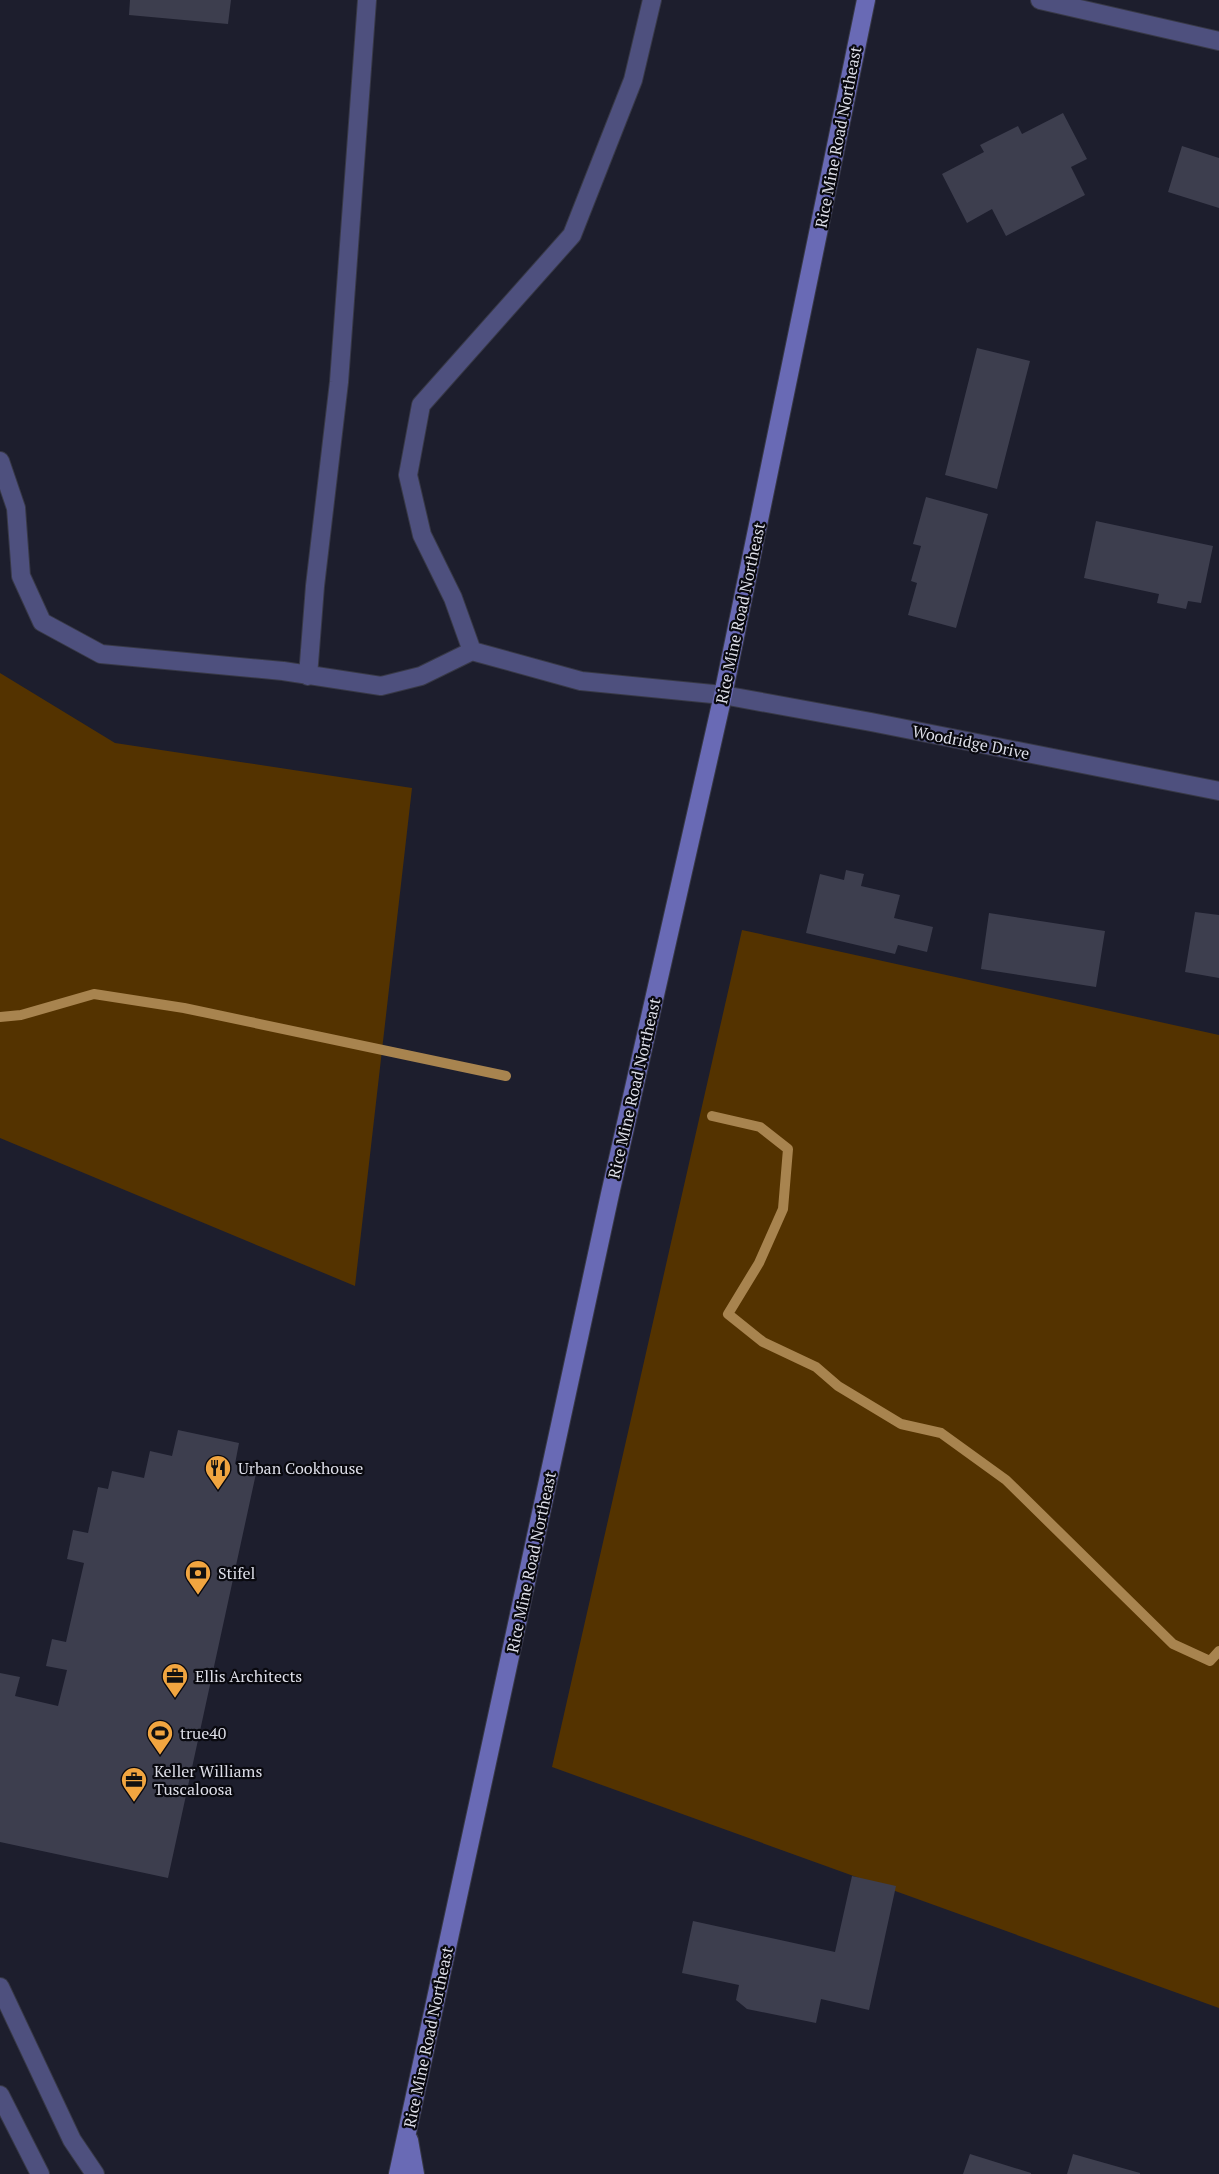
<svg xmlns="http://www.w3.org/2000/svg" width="1219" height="2174" viewBox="0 0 1219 2174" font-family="'PT Serif',serif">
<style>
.green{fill:#543300}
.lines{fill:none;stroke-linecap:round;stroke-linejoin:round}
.stream{stroke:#a8844f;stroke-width:10}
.building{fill:#3d3e4e}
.street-casing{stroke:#383947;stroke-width:20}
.secondary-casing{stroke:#383947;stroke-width:20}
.street{stroke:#4e507e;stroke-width:18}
.secondary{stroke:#696ab5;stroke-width:18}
.labels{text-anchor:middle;stroke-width:4.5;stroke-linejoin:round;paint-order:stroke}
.street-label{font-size:16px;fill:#dddee8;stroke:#09090f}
.poi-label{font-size:16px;fill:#dddee8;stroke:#09090f;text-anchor:start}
</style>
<rect width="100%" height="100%" fill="#1d1e2d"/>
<path class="green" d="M0,673l115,70 297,45 -57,498 -355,-148z
M742,930l477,105v973l-667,-241z"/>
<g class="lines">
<path class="stream" d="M0,1017l21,-2 73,-21 90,14 322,68
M712,1116l48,11 28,22 -5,60 -24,54 -31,51 35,28 53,25 22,19 63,38 40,9 65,47 167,164 37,17 9,-10"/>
</g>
<path class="building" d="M130,0h101l-3,24 -99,-9z
M1063,113l24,46 -16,8 14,28 -79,41 -14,-27 -25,14 -25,-49 42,-22 -4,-7 38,-19 4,8z
M1182,146l37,12v50l-51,-16z
M977,348l53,13 -33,128 -52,-14z
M926,497l62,17 -32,114 -48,-13 9,-32 -6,-2 10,-35 -8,-2z
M1096,521l117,25 -12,57 -13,-2 -2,8 -29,-6 2,-9 -75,-16z
M846,870l18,4 -3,12 39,9 -6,23 39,9 -6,25 -29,-7 -3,9 -89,-21 14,-59 24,6z
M1195,912l24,3v63l-34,-6z
M989,913l116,18 -9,56 -115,-18z
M178,1430l61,13 -4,21 22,5 -89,409 -168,-36v-169l20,4 -5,19 43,10 9,-36 -21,-4 6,-27 14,3 18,-79 -17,-4 6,-29 15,3 10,-46 10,2 4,-18 32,7 6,-27 22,5z
M852,1876l44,10 -27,124 -48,-11 -5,24 -69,-14 -11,-9 3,-15 -57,-12 11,-52 142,31z
M970,2154l61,19v1h-68z
M1073,2154l67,19v1h-73z"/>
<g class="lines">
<g class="street-casing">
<path id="street" d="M1040,0l179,41
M0,461l16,47 5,68 21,46 59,32 182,17 98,15 40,-10 51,-25 109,30 142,14 148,27 348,69
M472,651l-19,-53 -31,-63 -14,-60 13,-70 151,-170 61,-155 19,-80
M308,676l7,-90 24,-204 28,-382
M0,1987l72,153 23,34
M0,2095l40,79"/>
</g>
<g class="secondary-casing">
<path id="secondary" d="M409,2140l6,34
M398,2174l212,-980 113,-499 143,-695"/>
</g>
<use href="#street" class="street"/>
<use href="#secondary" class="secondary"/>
</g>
<defs>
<g id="restaurant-pin" transform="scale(1.35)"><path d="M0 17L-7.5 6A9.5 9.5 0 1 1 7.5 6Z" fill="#f1a540" stroke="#09090f"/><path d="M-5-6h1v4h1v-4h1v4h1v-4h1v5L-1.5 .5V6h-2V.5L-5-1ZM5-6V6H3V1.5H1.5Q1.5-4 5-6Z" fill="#111"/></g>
<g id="bank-pin" transform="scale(1.35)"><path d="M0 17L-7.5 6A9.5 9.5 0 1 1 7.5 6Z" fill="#f1a540" stroke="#09090f"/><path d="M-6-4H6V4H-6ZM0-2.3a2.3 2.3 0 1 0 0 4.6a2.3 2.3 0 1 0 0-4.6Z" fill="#111"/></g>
<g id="office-pin" transform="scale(1.35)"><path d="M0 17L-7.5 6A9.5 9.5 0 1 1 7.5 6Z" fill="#f1a540" stroke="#09090f"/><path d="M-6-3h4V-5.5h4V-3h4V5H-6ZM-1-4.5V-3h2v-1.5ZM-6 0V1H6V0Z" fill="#111"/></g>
<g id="stadium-pin" transform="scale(1.35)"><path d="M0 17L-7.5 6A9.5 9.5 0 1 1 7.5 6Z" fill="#f1a540" stroke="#09090f"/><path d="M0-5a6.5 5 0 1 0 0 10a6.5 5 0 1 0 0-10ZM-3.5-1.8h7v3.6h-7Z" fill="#111"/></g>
</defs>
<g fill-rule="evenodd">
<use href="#restaurant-pin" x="218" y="1468"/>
<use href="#bank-pin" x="198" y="1573"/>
<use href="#office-pin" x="175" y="1676"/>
<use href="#stadium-pin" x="160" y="1733"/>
<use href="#office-pin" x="134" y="1780"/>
</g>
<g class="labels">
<g class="street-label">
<text transform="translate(838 137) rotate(-79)" y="6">Rice Mine Road Northeast</text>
<text transform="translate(740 613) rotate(-78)" y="6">Rice Mine Road Northeast</text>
<text transform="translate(971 742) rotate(11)" y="6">Woodridge Drive</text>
<text transform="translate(634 1088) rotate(-77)" y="6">Rice Mine Road Northeast</text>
<text transform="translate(531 1562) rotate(-78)" y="6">Rice Mine Road Northeast</text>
<text transform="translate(428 2037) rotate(-78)" y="6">Rice Mine Road Northeast</text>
</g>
<g class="poi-label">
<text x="238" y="1474">Urban Cookhouse</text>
<text x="218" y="1579">Stifel</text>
<text x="195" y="1682">Ellis Architects</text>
<text x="180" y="1739">true40</text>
<text x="154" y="1777">Keller Williams<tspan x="154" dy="18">Tuscaloosa</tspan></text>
</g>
</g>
</svg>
